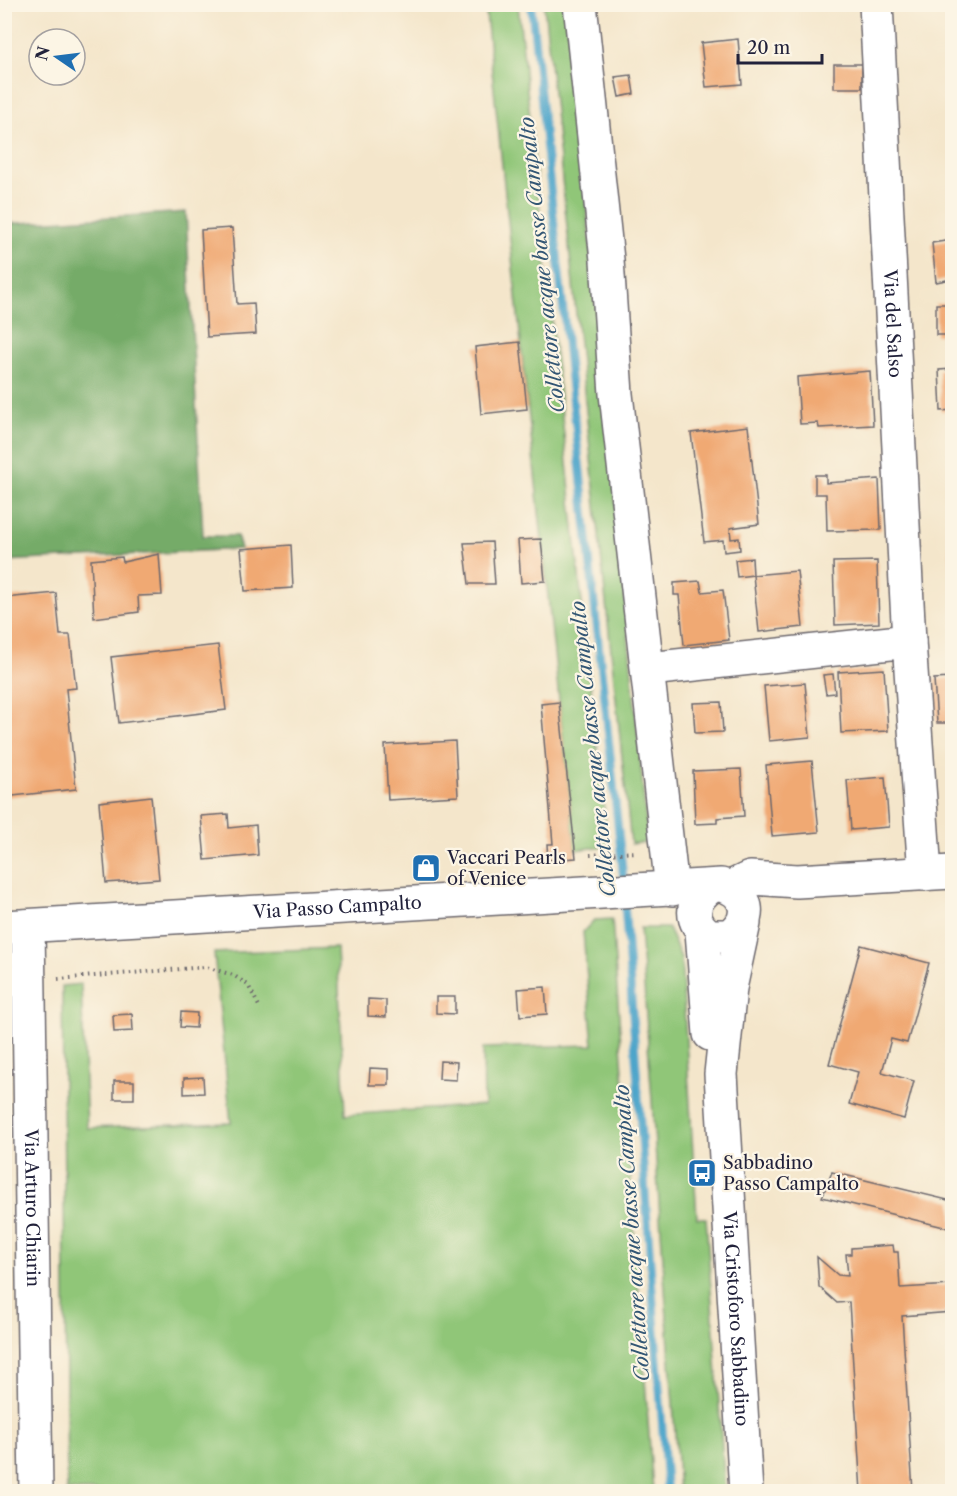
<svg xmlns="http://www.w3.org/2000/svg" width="957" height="1496" viewBox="0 0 957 1496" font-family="'Libre Caslon Text',serif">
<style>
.green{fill:#90c678;stroke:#59745a;stroke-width:1.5}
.forest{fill:#74ab68;stroke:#4b6652;stroke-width:1.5}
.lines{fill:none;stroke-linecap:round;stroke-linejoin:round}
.stream{stroke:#4da5ca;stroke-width:8}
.building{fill:#f0a973}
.minor-casing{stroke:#6c676d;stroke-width:36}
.path{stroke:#6c676d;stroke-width:4;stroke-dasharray:1.5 4.5;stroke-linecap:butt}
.minor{stroke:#fff;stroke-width:33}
.labels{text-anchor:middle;stroke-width:4.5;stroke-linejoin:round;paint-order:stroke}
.street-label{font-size:18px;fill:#22223b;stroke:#fcf5e5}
.poi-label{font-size:18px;fill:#22223b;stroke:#fcf5e5;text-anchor:start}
.water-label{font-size:20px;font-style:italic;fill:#335674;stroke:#fcf5e5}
</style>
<rect width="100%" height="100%" fill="#fcf5e5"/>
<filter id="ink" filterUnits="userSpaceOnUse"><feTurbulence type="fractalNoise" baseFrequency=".0167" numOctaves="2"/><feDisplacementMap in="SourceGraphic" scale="12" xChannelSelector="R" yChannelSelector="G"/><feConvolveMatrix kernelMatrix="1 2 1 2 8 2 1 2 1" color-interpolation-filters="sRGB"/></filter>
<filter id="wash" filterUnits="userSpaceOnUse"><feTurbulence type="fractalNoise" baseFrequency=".008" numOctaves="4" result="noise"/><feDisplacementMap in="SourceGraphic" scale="24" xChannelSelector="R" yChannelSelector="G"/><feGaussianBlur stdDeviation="1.35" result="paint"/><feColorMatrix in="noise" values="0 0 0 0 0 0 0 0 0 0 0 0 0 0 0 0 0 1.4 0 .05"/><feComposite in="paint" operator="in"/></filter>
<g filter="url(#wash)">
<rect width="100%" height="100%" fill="#f4e6cb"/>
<path class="green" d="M485,5h33l90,841 -33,4z
M544,5h21l31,292 52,545 -17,2z
M612,919l41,572h-586l-5,-505 19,-2 6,144 144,-5 -17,-170 123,-5 8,167 139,-10 -1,-57 110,-3 -10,-113 11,-12z
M640,928h28l13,30 16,260h9l19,273h-46z"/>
<path class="forest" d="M186,212l17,324h34l4,13 -236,12v-337z"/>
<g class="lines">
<path class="stream" d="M531,4l93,880
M624,896l43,596"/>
</g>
<g id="blocks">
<path class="building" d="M738,39l4,45 -36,3 -5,-44z
M834,64h28v24h-28z
M631,75l3,19 -15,3 -4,-20z
M232,228l5,76 17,-1 2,31 -49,3 -6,-107z
M952,240v39l-16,3 -4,-39z
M936,304h16v31h-16z
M520,342l7,67 -46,5 -6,-67z
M952,369v41l-11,1 -2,-41z
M870,371l3,54 -54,3 -1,-5 -18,1 -3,-47z
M748,426l11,98 -29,4 1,11 8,-1 1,12 -16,2 -1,-12 -19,2 -13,-109z
M815,475h11v8l53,-4 2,51 -54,1 -1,-37h-11z
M541,539l4,42 -24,2 -3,-43z
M492,542l3,42h-26l-5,-41z
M952,544v26h-1l-2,-25z
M291,545l2,43 -48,3 -4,-42z
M159,554l3,41 -24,1 1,16 -45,6 -3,-58 31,-3 1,5z
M752,558l1,17 -16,2 -2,-17z
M877,561l2,62 -44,2 -2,-63z
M797,571l6,56 -44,5 -6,-57z
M700,581l2,11 21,-2 6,50 -45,5 -5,-50h-5v-12z
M56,593l4,42h10l6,53 -10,1 10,100 -72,8v-199z
M218,645l8,65 -107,13 -8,-66z
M884,669l4,62 -47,2 -3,-61z
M833,674l2,19 -9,1 -3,-19z
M952,678v45h-15l-3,-44z
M805,683l5,54 -41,4 -5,-55z
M559,702l17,156 -28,2 -1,-16h6l-12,-140z
M721,702l2,30 -28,1 -2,-30z
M455,741l3,55 -70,4 -3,-55z
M812,761l7,71 -47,4 -6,-71z
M741,769l3,47 -27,2v5l-22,1 -2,-53z
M885,777l4,50 -38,3 -4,-50z
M151,796l8,83 -53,4 -7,-81z
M228,814l1,14 27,-3 2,30 -53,5 -4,-44z
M861,945l68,18 -22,80 -16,-4 -9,33 32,9 -10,38 -55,-15 9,-32 -29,-8z
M545,987l2,27 -27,2 -2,-27z
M436,997h19v17l-19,-1z
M368,999l18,1v17l-18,-1z
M181,1012l16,1 -1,15 -16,-1z
M132,1014l1,17 -19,1 -1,-17z
M440,1061l17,1 -1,18 -17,-1z
M370,1068l19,1v16h-20z
M203,1077l1,16 -20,1v-16z
M114,1081h20v18h-20z
M832,1172l120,29v28l-130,-32z
M893,1245l1,7h4l2,36 52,-3v27l-50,4 11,176h-52l-12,-190 -12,1 -18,-16 -2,-30 21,18 10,1 -2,-22h5v-6z"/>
</g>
</g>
<g filter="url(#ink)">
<use href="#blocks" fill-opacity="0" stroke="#6c676d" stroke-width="1.5"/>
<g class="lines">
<g class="minor-casing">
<g id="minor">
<path d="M580,4l27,256 9,134 56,495"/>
<path id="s1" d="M876,4l33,637 16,233"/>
<path d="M649,669l260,-28"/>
<path d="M731,887l19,-9 47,3 155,-9"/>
<path id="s2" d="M744,923l-14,65 -9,86 25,418"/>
<path id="s3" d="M28,926l8,566"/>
<path id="s4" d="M4,927l717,-42c28,6 33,35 9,51h-20c-21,-13 -20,-35 0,-49"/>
<path d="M702,931l8,103"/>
</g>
</g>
<path class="path" d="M590,855l47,-3
M58,979l148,-12 27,8 15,10 11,21"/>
<use href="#minor" class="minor"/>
</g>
</g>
<defs>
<g id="shop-square" transform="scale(1.5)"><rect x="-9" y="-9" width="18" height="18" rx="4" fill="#1f6fb2" stroke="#fcf5e5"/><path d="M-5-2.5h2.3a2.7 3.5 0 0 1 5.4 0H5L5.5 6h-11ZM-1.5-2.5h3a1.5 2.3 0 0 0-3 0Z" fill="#fff"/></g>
<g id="bus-square" transform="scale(1.5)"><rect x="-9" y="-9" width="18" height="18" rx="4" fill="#1f6fb2" stroke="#fcf5e5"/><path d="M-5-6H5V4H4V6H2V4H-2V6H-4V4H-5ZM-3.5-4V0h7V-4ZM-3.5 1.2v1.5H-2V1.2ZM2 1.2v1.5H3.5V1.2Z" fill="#fff"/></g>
</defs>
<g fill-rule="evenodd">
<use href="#shop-square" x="426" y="868"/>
<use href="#bus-square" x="702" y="1173"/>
</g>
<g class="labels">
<g class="street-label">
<text dy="6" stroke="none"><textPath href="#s1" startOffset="320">Via del Salso</textPath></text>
<text dy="6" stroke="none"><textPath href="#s4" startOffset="334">Via Passo Campalto</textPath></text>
<text dy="6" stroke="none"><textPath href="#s3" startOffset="282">Via Arturo Chiarin</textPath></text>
<text dy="6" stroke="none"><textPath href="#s2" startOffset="398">Via Cristoforo Sabbadino</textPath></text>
</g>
<g class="poi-label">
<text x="447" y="864">Vaccari Pearls<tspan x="447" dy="21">of Venice</tspan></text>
<text x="723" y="1169">Sabbadino<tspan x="723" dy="21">Passo Campalto</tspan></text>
</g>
<g class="water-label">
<text transform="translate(542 265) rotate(-96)" y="7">Collettore acque basse Campalto</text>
<text transform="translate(593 749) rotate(-96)" y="7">Collettore acque basse Campalto</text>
<text transform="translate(632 1233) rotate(-94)" y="7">Collettore acque basse Campalto</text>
</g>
</g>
<rect width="957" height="1496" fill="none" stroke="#fcf5e5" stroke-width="24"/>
<g transform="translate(57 57) rotate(284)"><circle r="28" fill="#fcf5e5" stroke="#a5a1a1" stroke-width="1.5"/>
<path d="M0-4.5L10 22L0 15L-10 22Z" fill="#1f6fb2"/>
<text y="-9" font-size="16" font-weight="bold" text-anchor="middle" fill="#22223b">N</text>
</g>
<path d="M738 54v9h84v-9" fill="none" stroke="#22223b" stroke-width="3"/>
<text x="747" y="54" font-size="18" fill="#22223b" stroke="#fcf5e5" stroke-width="4.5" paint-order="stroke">20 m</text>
</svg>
